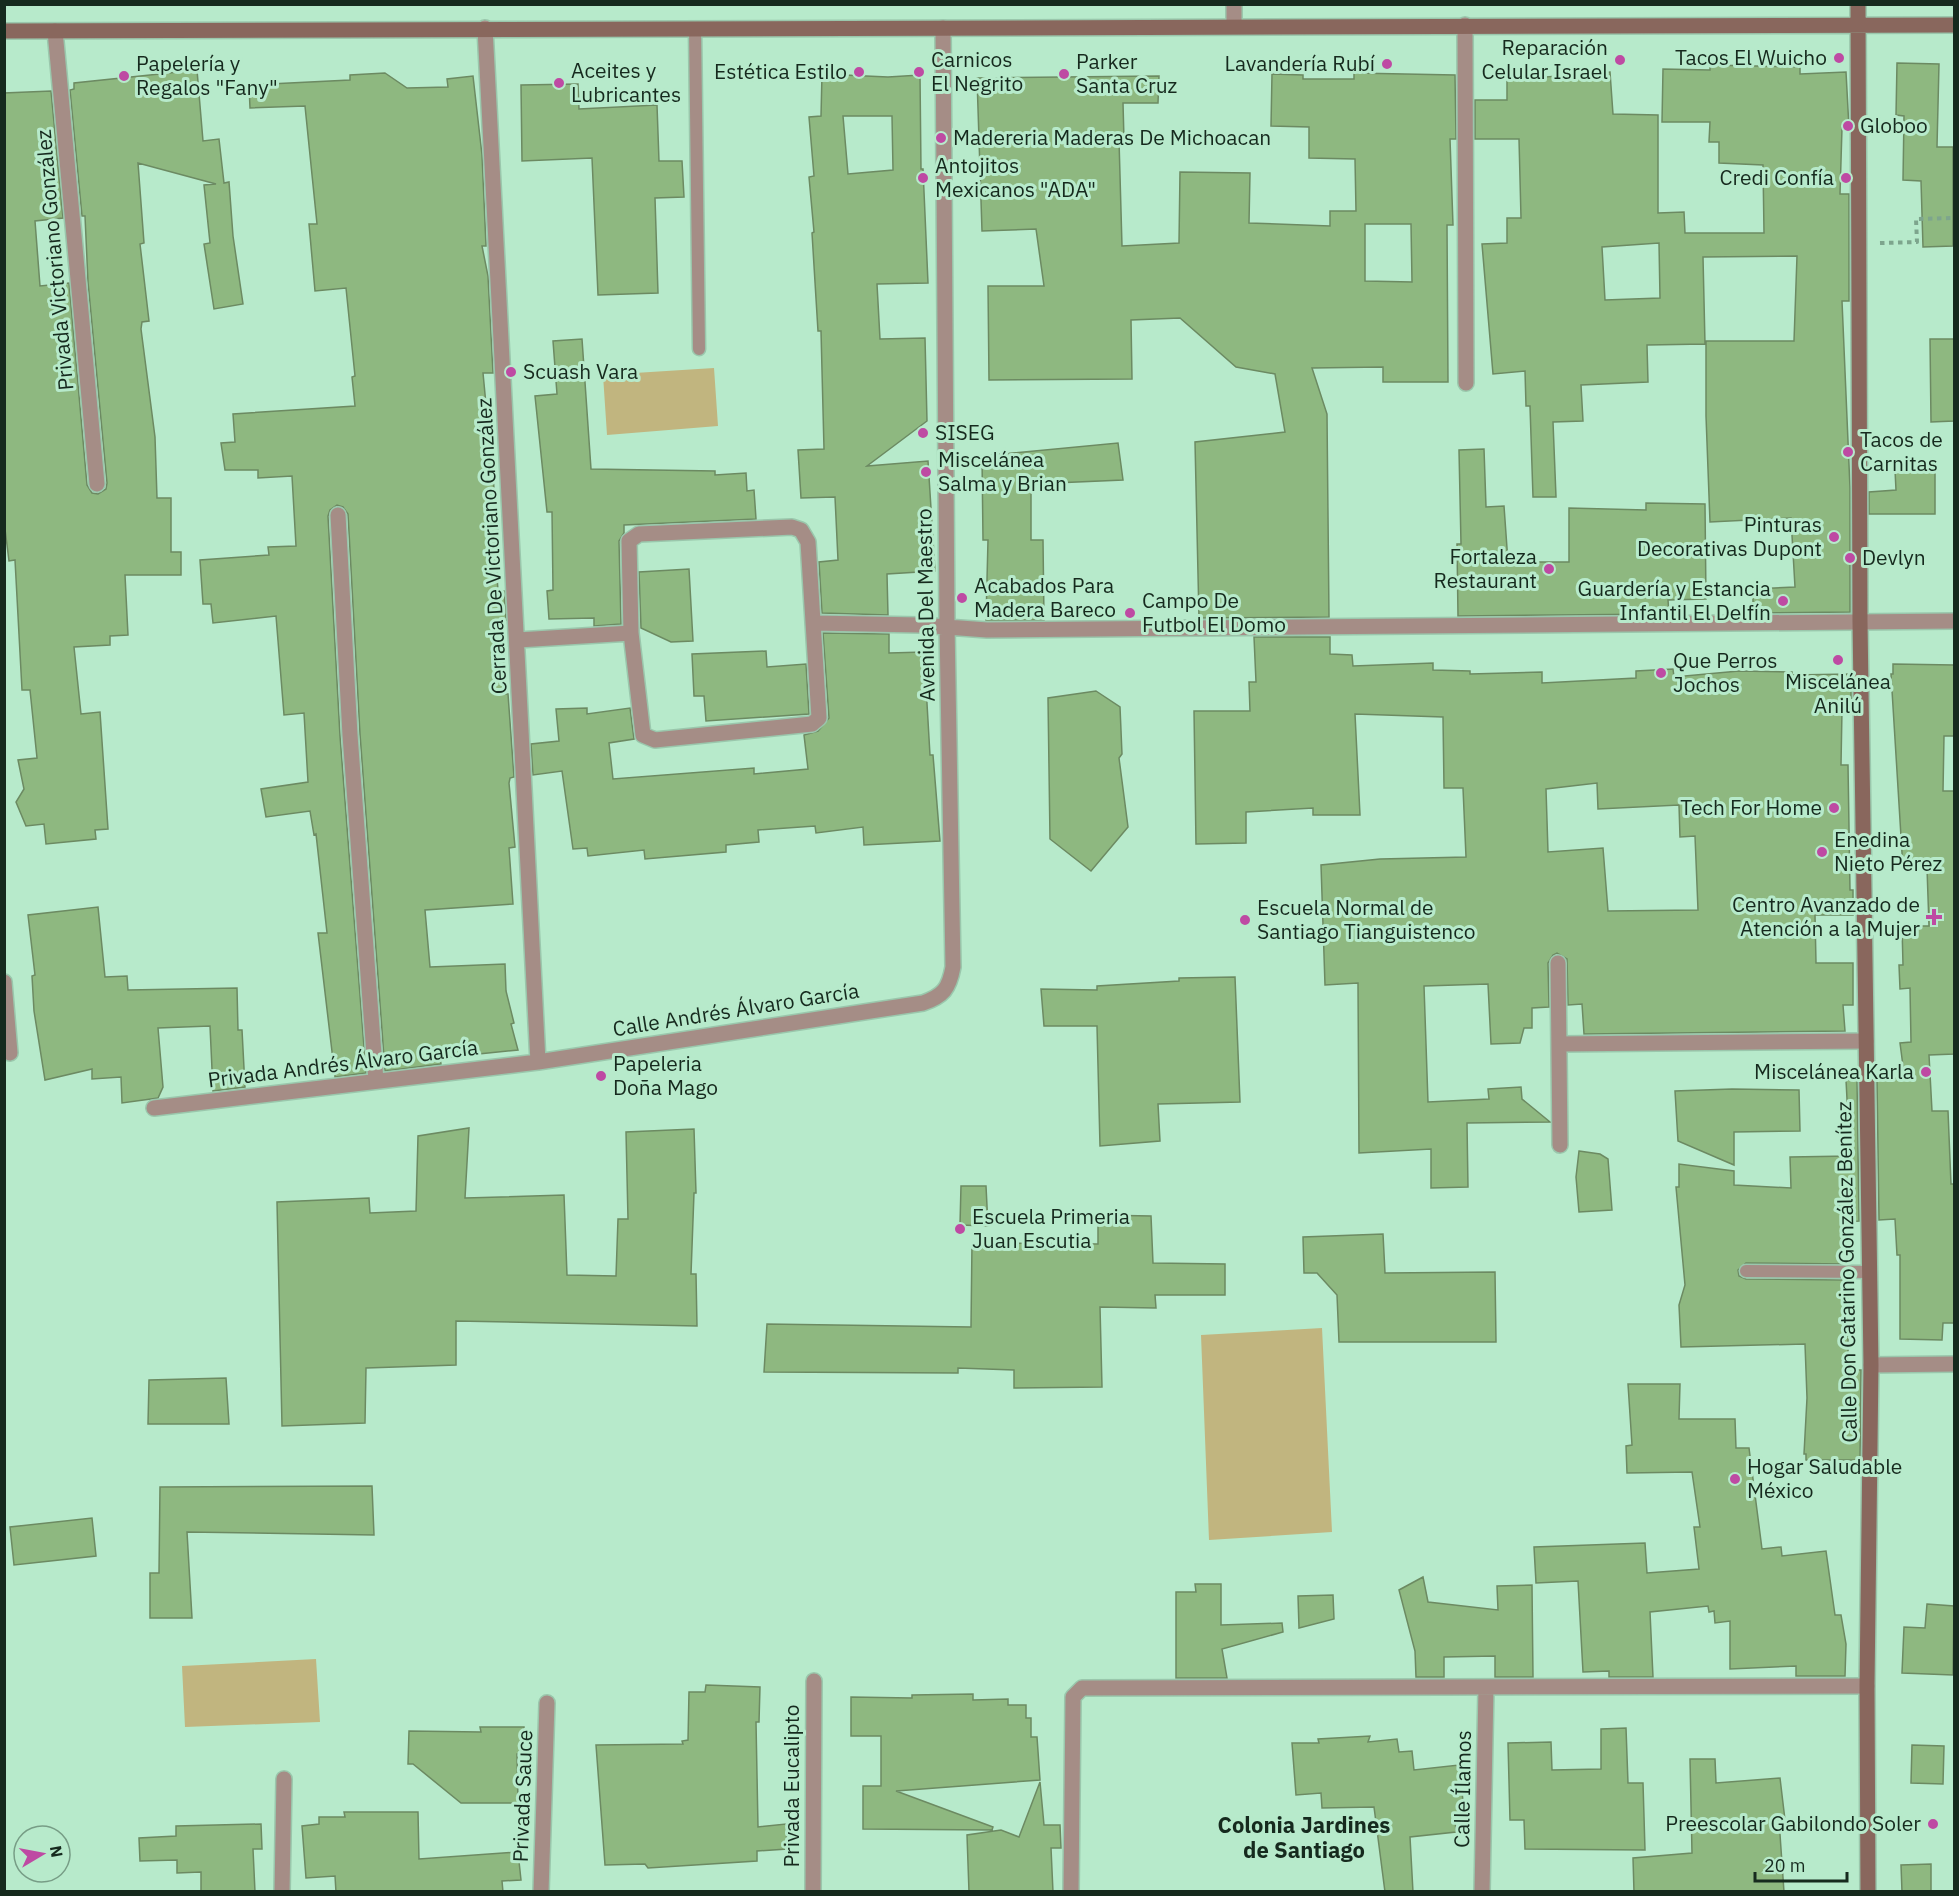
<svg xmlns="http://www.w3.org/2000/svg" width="1959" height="1896" viewBox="0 0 1959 1896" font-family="'IBM Plex Sans',sans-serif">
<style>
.green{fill:#c1b57f}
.building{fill:#8eb880;stroke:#6c8a62;stroke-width:1.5;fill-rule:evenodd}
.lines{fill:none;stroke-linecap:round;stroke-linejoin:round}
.service-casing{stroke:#9ac7ac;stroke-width:15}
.minor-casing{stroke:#9ac7ac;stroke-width:18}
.secondary-casing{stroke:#9ac7ac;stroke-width:18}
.path{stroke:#7da58d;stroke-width:4;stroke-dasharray:4.5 4.5;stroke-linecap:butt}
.service{stroke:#a58d86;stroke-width:12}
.minor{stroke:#a58d86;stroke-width:15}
.secondary{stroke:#89675d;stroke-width:15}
.poi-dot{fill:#be4aa3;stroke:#b7eacb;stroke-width:2}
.labels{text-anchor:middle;stroke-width:6;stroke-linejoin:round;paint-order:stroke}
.poi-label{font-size:21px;fill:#162a1e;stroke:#b7eacb;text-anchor:start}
.street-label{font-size:21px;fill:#162a1e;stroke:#b7eacb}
.neighbourhood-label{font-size:22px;font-weight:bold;fill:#162a1e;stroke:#b7eacb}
</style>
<rect width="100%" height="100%" fill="#b7eacb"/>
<path class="green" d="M714,368l4,58 -111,9 -4,-60z
M1322,1328l10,204 -123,8 -8,-205z
M316,1659l4,63 -135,5 -3,-61z"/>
<path class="building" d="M1897,63l42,1 -2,83h16v99l-30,1 -2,-66 -18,-1 1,-64 -8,-1z
M1710,65l90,2v7l46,-2 3,56h-7l-2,66h9v107h-7l8,187v124l-97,1v-24l42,-2 -4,-69 -81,4 -4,-106v-75h88l3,-85 -94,1 2,87 -58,1 1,37 -67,3 2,36 -30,1 3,75h-23l-3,-91h-4l-1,-35 -32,3 -11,-130 25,-1v-25h14l-2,-79h-44v-39h32v-31h26v9l77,-6 3,42 45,1v98l26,-1 1,21h79l-1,-68 -44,-2v-21h-10l1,-20h-48l1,-53 47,1zM1659,243l1,55 -55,2 -3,-53z
M197,70l6,71 16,-2 5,44 5,-1 4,54 10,68 -29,5 -10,-65 6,-1 -6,-58 12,-1 -78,-21 6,80 -4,1 9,77 -7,1 -1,7 14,108 2,61h14v54h10v23h-56l3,60 -18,1v9l-36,2 7,67 19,-2 8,117 -13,1 1,9 -50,5 -2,-20 -18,2 -10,-24 8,-13 -6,-29 19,-2 -7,-68h-8l-7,-130 -6,1 -5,-40v-428l47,-2 12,127 -28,3 5,65 29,-3 18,202 5,8 6,1 8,-5 1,-6 -19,-201 -3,-66h-3l-12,-126 4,-1v-6z
M385,73l22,15 41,-1 -1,-8 26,-3 9,79 4,91h-4l6,30 5,97h-10l15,157 -4,1 4,60h6l2,29h-4l3,74h3l6,83 -4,1 -1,5 6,64 -6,1 4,56 -88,6 5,57 75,-3 1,27 8,32 -3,1 7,26 -78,8 1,6 -56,7 -25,-337 -12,-220 -5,-7 -6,-2 -7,5 -2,6 12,220 26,337 -31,4 -17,-144h9l-11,-99 -2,1 -4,-24 -44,6 -5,-28 47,-7 -4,-69 -20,2 -8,-99 -63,7 -2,-19h-8l-3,-44 69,-5 -1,-8 28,-1 -4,-70 -34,2v-8h-33l-4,-27 14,-1 -2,-28 122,-8 -3,-29 3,-1 -9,-88 -31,3 -6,-67h8l-12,-118 -55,2 -1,-23 101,-5v-5z
M1354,73l101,2 1,64h-6l3,86h-6l1,157h-65v-15l-71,1 15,46 2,203 -130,1 -4,-176 90,-10 -10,-58 -39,-7 -56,-49 -49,2 1,59 -143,1 -1,-94h56l-8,-57 -54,2 -5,-153 182,-2 -1,27h-35l1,37h-5l3,106 57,-3 1,-71 70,1 -1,50 81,3v-15h26l-1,-52 -46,-1v-31l-38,-1 1,-52 31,1v4h51zM1365,224h46l1,58 -47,-1z
M822,74l66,3 32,-2 1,94h2l5,114 -51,1 3,55 45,-1 2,83 -60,45 61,-5 7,110 -48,3 1,41 -66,-2 -3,-51 19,-2 -3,-63 -34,1 -3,-48 26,-1 -3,-118h-3l-6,-98 2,-1 -5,-55 5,-1 -5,-59 12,-1zM843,116h49l1,54 -45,4z
M578,84l1,25 78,-4 2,56h23l2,36 -29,1 3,95 -60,2 -6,-137 -70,3 -1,-76z
M582,339l9,130 124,2v4l31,-2 1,18 7,-1 2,29 -132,6v8l-5,8 2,83 -27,2v-8l-45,1 -2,-28 6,-1 -1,-78h-5l-12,-116 22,-2 -4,-53z
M1930,339h24v82l-23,1z
M1118,443l5,37 -92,4v56h12l1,80h-58l2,-80h-5l-1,-84z
M1484,449l2,58 18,-1 4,56h61v-54l77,2v-7l59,1 1,95 -38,1 1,14 -211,2 -1,-72h4l-2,-94z
M1895,470h40v44h-66v-22l27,-2z
M689,569l4,72 -22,1 -30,-14 -2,-56z
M823,633l66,1v19l35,-1 6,103h3l7,86 -76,4 -1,-18 -47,6 -1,-7 -57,4 1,12 -33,3v7l-81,7 -1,-9 -56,6 -1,-8 -14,1 -11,-78 -29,4 -2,-31 28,-3 -3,-32 31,-1v6l43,-6 4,31 -25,4 4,36 141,-11v6l54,-5 -4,-34 14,-4 11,-13z
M1254,637h76v17l22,1 1,11 80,-3v7l37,1v3l72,-2v11l94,-5v-7l37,-2 1,8 65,-6 53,1v3l59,-1v36h-9l-1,55h7l2,125h3v25h-38l1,48h37v42h-10l2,26 -261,3 -2,-30 -14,1 -1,-46 -10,-6 -4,2 -5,8 1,44 -17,1v20h-8l-4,15 -29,1 -3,-60 -64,2 4,116 61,-3 -1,-10 33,-2 1,12 28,23 -83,1 1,64 -37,1v-39l-72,4 -1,-170 -33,2 -4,-120 59,-6 86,-2 -3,-69h-19l-1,-71 -88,-3 5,101h-47v-7l-67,4v31l-50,1 -2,-133h56l-1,-29h7zM1597,783l1,26 81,-4 1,32 15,-1 3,74 -90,1 -5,-63 -55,4 -2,-63z
M766,651l1,16 39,-3 3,50 -103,7 -2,-25h-10l-2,-42z
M1893,664l61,1v71h-10l-1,55h11v263l-25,1 3,56h16l3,73h3v139h-11l-1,17 -42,-1v-84h-3l-2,-36 -16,1 -2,-141 22,-1 -1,-12h5l-3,-23 11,-1 -1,-54 -10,1 -1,-24h4l-1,-39h27l-2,-58 -24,1 -12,-195h2z
M1096,691l24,16 2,47 -3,4 9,69 -37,44 -41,-32 -2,-141z
M98,907l7,70 22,-1 1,14 109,-2 1,42h4l3,57 -32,4 -3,-65 -52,2 5,59 -5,11 -36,5 -1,-26 -29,2v-10l-47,11 -11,-69 -2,-35 3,-1 -7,-60z
M1235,977l5,125 -82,2 2,37 -60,5 -3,-120h-53l-3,-37 56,1v-4l82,-5v-3z
M1846,1080h11l2,141 -12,1v42l-101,-1 -8,7 1,6 7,3 100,1 2,3v87h13l-1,90h-54v-6h-2l3,-56 -2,-54 -124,3 -2,-42 6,-20 -9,-98h3v-23l55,7v14l57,3 -1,-31 60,-1z
M1732,1089l67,1 1,41 -66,1v33l-56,-24 -3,-50z
M469,1128l-4,70 99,-3 3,80 49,1 2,-57h10l-2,-87 68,-3 2,64h-2l-3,81h5l1,52 -241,-5v44l-90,3 -1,55 -83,3 -5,-224 92,-4 1,15 46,-2 2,-75z
M1579,1151l21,3 8,5 4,51 -33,2 -3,-35z
M961,1186h25l2,40 -28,-1z
M1098,1215l53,1 2,47 72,1v31h-70l1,13 -56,-1 2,80 -88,1v-18l-56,-2v5l-194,-1 3,-48 204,3 1,-84 126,1z
M1383,1234l2,39 110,-1 1,70h-157l-2,-47 -20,-22h-13l-1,-36z
M226,1378l3,46h-81l1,-44z
M1628,1384h52l-1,35h56l1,29h13l13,101 19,-2 1,9 44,-5 9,64h6l5,29 -1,32h-49v-10l-66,3v-48l-15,2 -1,-12 -5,1 -1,-6 -58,6 3,65h-44v-6l-26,1 -5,-91 -42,2 -2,-36 111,-4 2,30 52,-4 -5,-42h6l-8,-55 -65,1 -1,-27 6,-1z
M372,1486l2,49 -187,-3 5,86h-42v-45h9l1,-86z
M92,1518l4,38 -82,9 -4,-38z
M1423,1577l5,25 70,8 -1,-24 35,-1 1,92h-38v-21l-51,1v20h-28l-1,-26 -16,-61z
M1195,1584h26v41l61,-2 1,9 -61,17 5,29h-51v-86h20z
M1333,1595l1,24 -35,9 -1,-32z
M1927,1604l27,2 -1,69 -51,-2 2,-46 21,1z
M706,1685l54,2 -1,35h-3l2,105 28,-3 1,25 -30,2v10l-109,7 -3,-4 -40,1 -9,-120 87,-1 -1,-3 6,-1 1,-48h16z
M973,1694v6l35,-1v6h18v13h5v19h6l3,43 -144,11 97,36 -1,3 -129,-1v-43h18v-50h-30v-39l61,1v-3z
M480,1727h44l-1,27h-6l1,49h-57l-48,-39h-5l1,-33 72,1z
M1626,1728l2,55h15l2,67 -120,-1 -1,-29h-14l-2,-77 43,-1 1,28 49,-1v-40z
M1370,1736l-2,6 29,-3 2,13 13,-1 2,19 45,-5 6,54 -10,1 1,12 -46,5 3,55h-28l-11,-85 -52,1 -1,-15 -25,2 -4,-52h27l-1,-4z
M1912,1745l32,1 -1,38 -32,-1z
M1690,1759h25l1,24 64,-5 5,42h-6l5,72h-150l-1,-34 59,-5z
M1040,1782l4,43h16l1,23h-10l2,44h-84l-2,-57 34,-5 18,7z
M344,1812h74l1,47 99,-7 3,28 -19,1 1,11h-167l-1,-16 -29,2 -4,-52 17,-2v-7h26z
M261,1824l1,25h-9l2,43h-54v-20l-24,1v-13l-37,1 -1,-23 37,-2v-10z
M1931,1864v28h-29l-1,-27z"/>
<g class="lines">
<g class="service-casing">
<path id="service" d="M695,28l4,321
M1746,1271l123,1"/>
</g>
<g class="minor-casing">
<path id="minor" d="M1234,4v22
M1465,25l1,358
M485,28l53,1034
M55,31l42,453
M338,515l12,220 26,346
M792,527l9,3 7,12 11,176 -7,6 -157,16 -12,-5 -12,-102 -2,-92 10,-7z
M813,623l107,2 67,5 967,-9
M518,640l113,-7
M1558,963l2,182
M4,982l6,71
M1560,1044l306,-3
M154,1108l384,-46 385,-59c20,-7 26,-14 30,-36l-6,-341 -4,-598
M1871,1365l83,-1
M282,1892l2,-113
M541,1892l6,-189
M813,1892l1,-211
M1071,1892l2,-195 9,-9 785,-2
M1482,1892l4,-204"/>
</g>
<g class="secondary-casing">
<path id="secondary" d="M1858,4l2,618 11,743 -4,321 1,206
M4,31l1950,-6"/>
</g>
<path class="path" d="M1880,243l37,-1 -1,-23 38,-1"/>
<use href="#service" class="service"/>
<use href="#minor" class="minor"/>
<use href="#secondary" class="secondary"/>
</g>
<g class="poi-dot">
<circle cx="1839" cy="58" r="6"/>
<circle cx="1620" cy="60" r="6"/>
<circle cx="1387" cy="64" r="6"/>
<circle cx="859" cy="72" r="6"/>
<circle cx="919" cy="72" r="6"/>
<circle cx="1064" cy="74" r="6"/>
<circle cx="124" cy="76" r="6"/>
<circle cx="559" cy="83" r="6"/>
<circle cx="1848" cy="126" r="6"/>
<circle cx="941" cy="138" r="6"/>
<circle cx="923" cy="178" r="6"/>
<circle cx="1846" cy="178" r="6"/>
<circle cx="511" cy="372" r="6"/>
<circle cx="923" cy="433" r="6"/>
<circle cx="1848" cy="452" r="6"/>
<circle cx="926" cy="472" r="6"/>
<circle cx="1834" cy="537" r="6"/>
<circle cx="1850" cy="558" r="6"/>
<circle cx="1549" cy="569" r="6"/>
<circle cx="962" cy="598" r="6"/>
<circle cx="1783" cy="601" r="6"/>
<circle cx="1130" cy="613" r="6"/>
<circle cx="1838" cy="660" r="6"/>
<circle cx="1661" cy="673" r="6"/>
<circle cx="1834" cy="808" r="6"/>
<circle cx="1822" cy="852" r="6"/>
<path d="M1931 908h6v6h6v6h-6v6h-6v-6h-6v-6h6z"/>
<circle cx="1245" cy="920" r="6"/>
<circle cx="1926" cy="1072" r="6"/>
<circle cx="601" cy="1076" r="6"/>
<circle cx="960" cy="1229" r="6"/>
<circle cx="1735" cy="1479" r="6"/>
<circle cx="1933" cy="1824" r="6"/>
</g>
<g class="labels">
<g class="poi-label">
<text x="1608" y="55" text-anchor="end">Reparación<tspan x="1608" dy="24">Celular Israel</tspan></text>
<text x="1827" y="65" text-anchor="end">Tacos El Wuicho</text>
<text x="931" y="67">Carnicos<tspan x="931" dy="24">El Negrito</tspan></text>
<text x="1076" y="69">Parker<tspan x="1076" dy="24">Santa Cruz</tspan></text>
<text x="136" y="71">Papelería y<tspan x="136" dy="24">Regalos "Fany"</tspan></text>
<text x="1375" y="71" text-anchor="end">Lavandería Rubí</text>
<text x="571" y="78">Aceites y<tspan x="571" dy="24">Lubricantes</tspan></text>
<text x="847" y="79" text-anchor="end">Estética Estilo</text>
<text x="1860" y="133">Globoo</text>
<text x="953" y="145">Madereria Maderas De Michoacan</text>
<text x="935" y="173">Antojitos<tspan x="935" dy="24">Mexicanos "ADA"</tspan></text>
<text x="1834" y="185" text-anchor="end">Credi Confía</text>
<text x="523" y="379">Scuash Vara</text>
<text x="935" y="440">SISEG</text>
<text x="1860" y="447">Tacos de<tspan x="1860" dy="24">Carnitas</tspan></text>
<text x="938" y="467">Miscelánea<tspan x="938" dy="24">Salma y Brian</tspan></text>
<text x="1822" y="532" text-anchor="end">Pinturas<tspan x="1822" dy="24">Decorativas Dupont</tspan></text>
<text x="1537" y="564" text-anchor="end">Fortaleza<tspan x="1537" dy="24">Restaurant</tspan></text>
<text x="1862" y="565">Devlyn</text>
<text x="974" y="593">Acabados Para<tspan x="974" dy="24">Madera Bareco</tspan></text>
<text x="1771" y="596" text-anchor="end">Guardería y Estancia<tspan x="1771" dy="24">Infantil El Delfín</tspan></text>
<text x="1142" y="608">Campo De<tspan x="1142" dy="24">Futbol El Domo</tspan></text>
<text x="1673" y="668">Que Perros<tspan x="1673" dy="24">Jochos</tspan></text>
<text x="1838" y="689" text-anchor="middle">Miscelánea<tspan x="1838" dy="24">Anilú</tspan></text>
<text x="1822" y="815" text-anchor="end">Tech For Home</text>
<text x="1834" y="847">Enedina<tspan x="1834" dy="24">Nieto Pérez</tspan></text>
<text x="1920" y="912" text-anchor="end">Centro Avanzado de<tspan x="1920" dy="24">Atención a la Mujer</tspan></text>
<text x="1257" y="915">Escuela Normal de<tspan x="1257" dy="24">Santiago Tianguistenco</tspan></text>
<text x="613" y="1071">Papeleria<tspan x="613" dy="24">Doña Mago</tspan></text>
<text x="1914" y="1079" text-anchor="end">Miscelánea Karla</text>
<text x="972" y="1224">Escuela Primeria<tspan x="972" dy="24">Juan Escutia</tspan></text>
<text x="1747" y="1474">Hogar Saludable<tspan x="1747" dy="24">México</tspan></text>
<text x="1921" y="1831" text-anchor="end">Preescolar Gabilondo Soler</text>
</g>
<g class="street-label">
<text transform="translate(55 260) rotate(-95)" y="7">Privada Victoriano González</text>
<text transform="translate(492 546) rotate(-93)" y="7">Cerrada De Victoriano González</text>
<text transform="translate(926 605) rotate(-91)" y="7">Avenida Del Maestro</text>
<text transform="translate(736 1010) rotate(-9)" y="7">Calle Andrés Álvaro García</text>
<text transform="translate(343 1064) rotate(-7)" y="7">Privada Andrés Álvaro García</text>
<text transform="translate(1847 1272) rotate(-91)" y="7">Calle Don Catarino González Benítez</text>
<text transform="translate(792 1786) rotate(-90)" y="7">Privada Eucalipto</text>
<text transform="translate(1463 1789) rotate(-89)" y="7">Calle Ílamos</text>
<text transform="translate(523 1796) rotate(-88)" y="7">Privada Sauce</text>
</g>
<g class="neighbourhood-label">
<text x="1304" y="1833">Colonia Jardines<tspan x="1304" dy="25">de Santiago</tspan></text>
</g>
</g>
<rect width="1959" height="1896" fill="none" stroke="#162a1e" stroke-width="12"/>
<g transform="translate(42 1854) rotate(80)"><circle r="28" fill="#b7eacb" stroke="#779d86" stroke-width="1.5"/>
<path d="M0-4.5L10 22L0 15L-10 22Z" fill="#be4aa3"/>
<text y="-9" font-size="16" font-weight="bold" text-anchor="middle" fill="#162a1e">N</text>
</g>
<path d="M1755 1872v9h92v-9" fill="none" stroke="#162a1e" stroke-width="3"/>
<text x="1764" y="1872" font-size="18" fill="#162a1e" stroke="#b7eacb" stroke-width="4.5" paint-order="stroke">20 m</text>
</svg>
